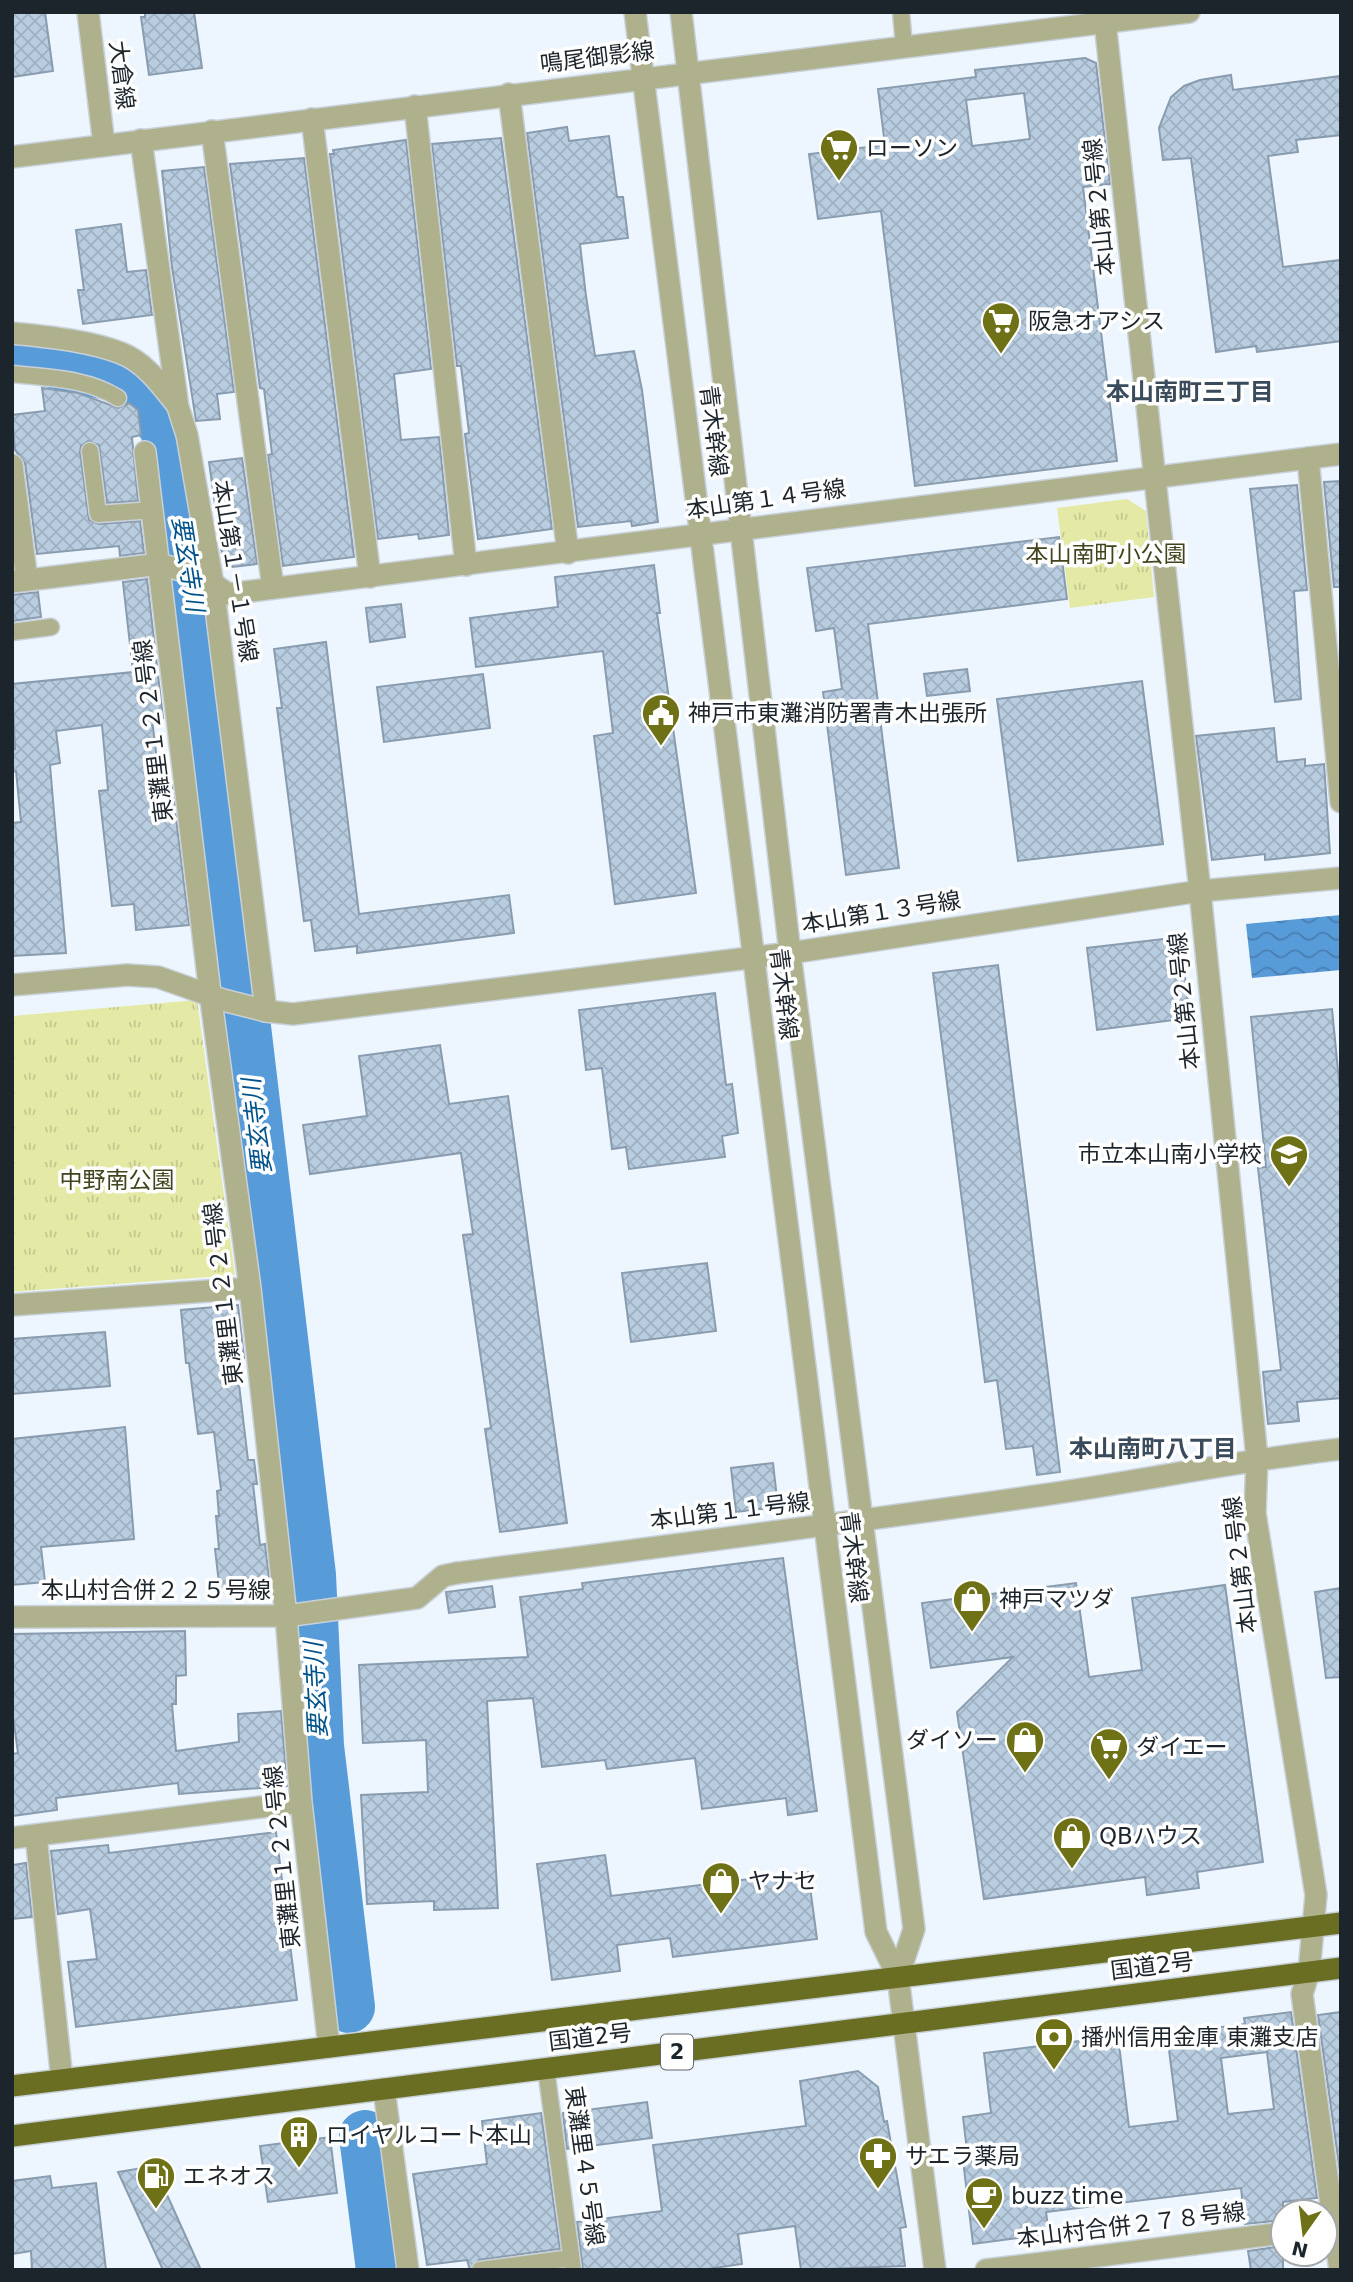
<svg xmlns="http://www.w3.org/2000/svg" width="1353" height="2282" viewBox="0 0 1353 2282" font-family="'DejaVu Sans','Noto Sans JP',sans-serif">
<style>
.park{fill:url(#park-tufts)}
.water{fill:url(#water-waves)}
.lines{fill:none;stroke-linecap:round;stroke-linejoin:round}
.river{stroke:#589bd9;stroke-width:52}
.building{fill:url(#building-cross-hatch);stroke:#899caf;stroke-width:2;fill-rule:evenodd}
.service-casing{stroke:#c8d0d8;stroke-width:19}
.minor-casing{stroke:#c8d0d8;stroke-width:24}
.tertiary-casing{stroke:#c8d0d8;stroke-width:24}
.trunk-casing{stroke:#c8d0d8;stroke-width:24}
.service{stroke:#aeb18c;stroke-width:16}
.minor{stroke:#aeb18c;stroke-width:21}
.tertiary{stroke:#aeb18c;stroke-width:21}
.trunk{stroke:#6a6e23;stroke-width:21}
.labels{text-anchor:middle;stroke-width:7;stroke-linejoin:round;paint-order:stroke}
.shield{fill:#fff;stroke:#61666b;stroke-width:2}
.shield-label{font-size:21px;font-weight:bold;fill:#1d252c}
.street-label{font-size:23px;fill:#1d252c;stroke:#fff}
.poi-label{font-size:23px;fill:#1d252c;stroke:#fff;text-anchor:start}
.park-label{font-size:23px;fill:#42441d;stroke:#fff}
.neighbourhood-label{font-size:24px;font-weight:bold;fill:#3a4b5c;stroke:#fff}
.water-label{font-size:24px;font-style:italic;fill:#00528b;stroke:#fff}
</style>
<defs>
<pattern id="park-tufts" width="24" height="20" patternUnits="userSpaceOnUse" patternTransform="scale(1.75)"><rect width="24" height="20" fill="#e4e9a6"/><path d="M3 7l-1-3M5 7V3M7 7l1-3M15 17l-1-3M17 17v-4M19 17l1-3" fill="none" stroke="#c3c88f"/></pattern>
<pattern id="water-waves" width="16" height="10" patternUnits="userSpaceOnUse" patternTransform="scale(1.75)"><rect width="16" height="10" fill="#589bd9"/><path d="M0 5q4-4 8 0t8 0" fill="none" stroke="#487eb0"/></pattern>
<pattern id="building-cross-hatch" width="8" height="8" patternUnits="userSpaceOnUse" patternTransform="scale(1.75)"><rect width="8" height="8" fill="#b9cde1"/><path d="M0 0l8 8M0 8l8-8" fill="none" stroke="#9fb0c1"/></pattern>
</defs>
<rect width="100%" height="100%" fill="#edf6fe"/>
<path class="park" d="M1127,499l19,12 8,86 -84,11 -13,-100z
M197,1000l38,275 -223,17v-276z"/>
<path class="water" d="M1341,915v55l-89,8 -6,-54z"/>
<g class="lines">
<path class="river" d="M12,353l114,25 40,50 29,177 115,970 8,171 31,261
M365,2136l17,134"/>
</g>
<path class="building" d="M12,12h33l8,59 -41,6z
M145,12h49l8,56 -53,7 -8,-58h4z
M1085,58l11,5 14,121 -27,3 34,274 -202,25 -34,-275 -63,8 -9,-65 76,-9 -7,-56 98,-12 -1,-7zM1024,93l6,46 -58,7 -6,-46z
M1231,75l2,15 108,-14v59l-45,5 2,12 -30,4 15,111 58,-7v81l-84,11 -1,-6 -40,6 -25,-194 -28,2 -4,-32 12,-31 13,-11 16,-6z
M567,127l2,14 40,-5 8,61h6l5,41 -48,6 6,52 9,60 39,-5 8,39 16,132 -26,4 -1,-5 -53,6 -51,-394z
M501,138l51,391 -74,10 -13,-105 4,-1 -8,-67h-4l-25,-222z
M406,140l25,229 -37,5 7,66 38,-3 10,98 -30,4 -1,-5 -40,5 -48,-385h4l-1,-4z
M304,158l50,399 -71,9 -15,-111 4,-1 -8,-65 -4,-1 -30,-224z
M204,167l30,225 -17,2 3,25 -24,2 -24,-154 -10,-96z
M121,224l6,48 19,-2 6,45 -69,9 -5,-34h6l-8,-60z
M42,388l36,5 40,15 11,-5 9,7 3,25 -9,2 6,64 -31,2 -8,-58 -11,-4 -7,5 -1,6 9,68 10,4 41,-3 4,32 -24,3 -1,-10 -82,8 -12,-91 -10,-13 -3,-35 33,-4z
M242,458l15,106 -33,4 -15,-106z
M1341,481v106h-7l-10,-105z
M1297,485l10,105 -13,1 7,108 -26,3 -25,-213z
M1059,537l8,62 -199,25 31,244 -53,7 -23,-183 19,-3 -8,-61 -18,3 -9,-63z
M654,565l6,48h-3l39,280 -81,11 -21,-168 19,-3 -10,-82 -127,16 -6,-49 88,-11 -3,-30z
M147,579l16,139 -11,1 8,67 12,-1 17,140 -53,5 -2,-26 -22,2 -13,-115 9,-1 -6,-65 -46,6 4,32 -10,2 16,188 -54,3v-133l9,-1 -5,-51 -4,1v-23h3l-3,-65 121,-12 -10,-90z
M38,592l3,25 -29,4v-26z
M401,604l4,33 -35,5 -4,-34z
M326,642l33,272 150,-19 5,38 -157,20v-7l-42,5 -4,-31 -7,1 -27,-213h5l-8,-59z
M967,669l3,22 -43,5 -3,-22z
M483,674l7,54 -106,14 -7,-55z
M1142,681l21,163 -145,17 -21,-162z
M1274,728l3,34 28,-3v7l19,-2 6,89 -65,7v-6l-53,6 -16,-124z
M1180,937l10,81 -93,12 -10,-82z
M998,965l62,507 -23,3 -4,-29 -27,3 -9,-69 -12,2 -52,-409z
M715,993l11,92 6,-1 6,49 -16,3 3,21 -96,12 -3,-22 -14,2 -10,-81 -16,2 -7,-60z
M1332,1009l9,92v297l-44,4 2,19 -31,3 -5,-52 18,-2 -23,-202 8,-1 -15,-150z
M440,1045l9,59 59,-8 59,427 -67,9 -15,-103 6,-1 -28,-193 10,-1 -12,-81 -151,21 -7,-49 64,-9 -8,-60z
M707,1263l9,68 -85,11 -9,-69z
M238,1305l6,53 -8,1 12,101h6l3,24h-4l7,61 5,-1 5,43 -50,5 -5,-43h4l-3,-33h3l-2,-25 4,-1 -7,-58 -16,2 -9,-71h-3l-5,-53z
M105,1332l5,54 -98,8v-55z
M125,1427l9,112 -93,8 4,35 -33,3v-146z
M773,1463l5,44 -42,5 -5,-44z
M783,1558l34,253 -29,4 -2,-17 -84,11 -7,-51 -88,11 -2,-9 -63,7 -9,-69 -46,3 11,207 -64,2v-9l-67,3 -6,-109 67,-3 -2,-52 -63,3 -4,-78 169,-8 -8,-60 63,-8 -1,-6z
M1076,1583l13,94 53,-7 -10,-72 93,-13 38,277 -66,10 2,16 -52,7 -2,-18 -161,22 -27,-187 56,-55 -82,11 -9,-65z
M492,1586l3,21 -46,6 -3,-21z
M1341,1588v89l-15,1 -11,-86z
M185,1631l1,44 -10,1v28h-4l4,47 63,-9 -1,-28 43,-3 6,75 -108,8 -1,-11 -122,15 1,12 -45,6v-62l6,-1 -6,-43v-76z
M276,1832l21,168 -221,27 -8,-65 29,-3 -7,-50 -32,5 -7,-63 57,-6 1,8z
M605,1855l6,41 197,-24 9,67 -144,18 -3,-19 -53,7 3,26 -68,9 -15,-116z
M26,1863l6,54 -20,2v-54z
M1291,2012l26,186 -34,4v18l-38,4 -4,-36 -195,24 3,22 -76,10 -10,-84 5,-1 -5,-42 28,-4 -7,-60 134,-17 11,91 49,-6 -11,-87 78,-10 -1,-6zM1267,2052l7,57 -46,5 -7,-56z
M1341,2012v167l-23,-164z
M858,2071l20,16 6,35 3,-1 19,106 -6,1 5,38 -104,4 -6,-44 -57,8 4,30 -41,6h-118l-6,-48 85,-11 -9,-66 153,-19 -6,-45z
M647,2102l5,36 -85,11 -4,-36z
M541,2113l19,136 -81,11 -9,10 -3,-10 -40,5 -14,-91 74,-10 -5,-43z
M330,2137l7,56 -69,9 -8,-56z
M154,2166l47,104h-38l-45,-98z
M50,2176l2,12 44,-5 10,87h-74l-1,-19 -19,3v-73z
M1283,2246v24h-32l-3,-19z"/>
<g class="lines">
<g class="service-casing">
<path id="service" d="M901,12l3,34
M12,374c36,4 75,4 106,24
M90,451l8,63 55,-4
M12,632l39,-5
M546,2069l27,201
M480,2270l91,-12"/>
</g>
<g class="minor-casing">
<path id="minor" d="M88,12l16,133
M1105,22l95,869 57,567 -2,55 61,382 -7,77 -7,22 38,276
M509,94l59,459
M415,106l51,459
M312,119l58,458
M212,131l61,457
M141,140l37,267 9,28 26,149 53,427
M12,333c35,4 76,7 109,20 24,9 41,33 56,52
M145,452l65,541 40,295 36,328 15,186 28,245
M1308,458l33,344
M12,465l15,115
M12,582l148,-18 44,13
M12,1305l238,-17
M12,1617l274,-1 131,-18 26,-22 14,-3c195,-25 391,-50 586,-78 100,-14 198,-35 298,-46
M36,1835l26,245
M12,1838l289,-36
M384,2089l24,181
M986,2270l297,-37"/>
</g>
<g class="tertiary-casing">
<path id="tertiary" d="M635,12l241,1920 22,45 37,293
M681,12l109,941 124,976 -16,48
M12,157l1177,-145
M204,577l24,17 1113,-140
M12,985l115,-10 31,2 65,23 43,11 27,3 497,-61 410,-62 141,-13"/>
</g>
<g class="trunk-casing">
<path id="trunk" d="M12,2086l1329,-163
M12,2136l1329,-168"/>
</g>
<use href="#service" class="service"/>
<use href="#minor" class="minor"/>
<use href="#tertiary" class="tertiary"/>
<use href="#trunk" class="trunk"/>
</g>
<defs>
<g id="supermarket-pin" transform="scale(2.0125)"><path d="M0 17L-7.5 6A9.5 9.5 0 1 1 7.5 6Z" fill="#6e7116" stroke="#fff"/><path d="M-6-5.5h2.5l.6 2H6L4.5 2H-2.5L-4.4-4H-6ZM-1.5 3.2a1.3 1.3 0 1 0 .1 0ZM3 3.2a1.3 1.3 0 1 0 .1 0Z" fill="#fff"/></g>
<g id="civic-pin" transform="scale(2.0125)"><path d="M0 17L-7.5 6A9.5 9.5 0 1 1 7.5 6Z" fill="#6e7116" stroke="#fff"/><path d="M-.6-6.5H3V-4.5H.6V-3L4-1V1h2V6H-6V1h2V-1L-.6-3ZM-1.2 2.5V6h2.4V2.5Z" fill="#fff"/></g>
<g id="school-pin" transform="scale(2.0125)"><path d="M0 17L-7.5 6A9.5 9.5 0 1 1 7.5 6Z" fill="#6e7116" stroke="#fff"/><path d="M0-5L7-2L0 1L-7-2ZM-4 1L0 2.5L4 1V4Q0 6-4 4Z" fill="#fff"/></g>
<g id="shop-pin" transform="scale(2.0125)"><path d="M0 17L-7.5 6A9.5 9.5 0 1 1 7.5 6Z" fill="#6e7116" stroke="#fff"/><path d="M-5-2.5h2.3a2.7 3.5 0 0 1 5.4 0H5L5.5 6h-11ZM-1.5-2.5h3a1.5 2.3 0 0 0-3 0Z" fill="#fff"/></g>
<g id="bank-pin" transform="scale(2.0125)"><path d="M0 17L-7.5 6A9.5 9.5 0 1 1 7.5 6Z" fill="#6e7116" stroke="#fff"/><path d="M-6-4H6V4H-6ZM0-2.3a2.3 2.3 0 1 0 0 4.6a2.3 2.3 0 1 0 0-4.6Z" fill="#fff"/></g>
<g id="building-pin" transform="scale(2.0125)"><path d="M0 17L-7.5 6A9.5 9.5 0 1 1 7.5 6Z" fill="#6e7116" stroke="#fff"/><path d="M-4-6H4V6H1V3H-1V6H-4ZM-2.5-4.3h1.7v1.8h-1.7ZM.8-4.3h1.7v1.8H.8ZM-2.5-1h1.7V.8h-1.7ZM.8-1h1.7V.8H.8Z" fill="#fff"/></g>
<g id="pharmacy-pin" transform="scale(2.0125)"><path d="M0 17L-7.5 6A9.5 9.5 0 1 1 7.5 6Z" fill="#6e7116" stroke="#fff"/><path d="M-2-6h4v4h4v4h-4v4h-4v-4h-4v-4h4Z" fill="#fff"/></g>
<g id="fuel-pin" transform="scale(2.0125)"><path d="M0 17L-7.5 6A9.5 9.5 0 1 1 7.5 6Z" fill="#6e7116" stroke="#fff"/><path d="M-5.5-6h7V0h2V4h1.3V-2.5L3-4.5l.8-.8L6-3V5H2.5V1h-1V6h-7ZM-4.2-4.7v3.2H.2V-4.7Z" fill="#fff"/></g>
<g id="cafe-pin" transform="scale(2.0125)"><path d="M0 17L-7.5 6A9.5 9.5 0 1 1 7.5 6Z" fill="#6e7116" stroke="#fff"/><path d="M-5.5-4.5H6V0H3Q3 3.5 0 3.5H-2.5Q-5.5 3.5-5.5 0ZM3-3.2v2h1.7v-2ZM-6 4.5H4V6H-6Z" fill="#fff"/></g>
</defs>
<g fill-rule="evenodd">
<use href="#supermarket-pin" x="839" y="148"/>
<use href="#supermarket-pin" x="1001" y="321"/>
<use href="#civic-pin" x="661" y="713"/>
<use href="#school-pin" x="1289" y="1154"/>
<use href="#shop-pin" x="972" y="1599"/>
<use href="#shop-pin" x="1025" y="1740"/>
<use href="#supermarket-pin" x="1109" y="1747"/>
<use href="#shop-pin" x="1072" y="1836"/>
<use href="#shop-pin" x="721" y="1881"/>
<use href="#bank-pin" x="1054" y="2037"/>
<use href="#building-pin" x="299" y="2135"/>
<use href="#pharmacy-pin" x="878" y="2156"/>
<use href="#fuel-pin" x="156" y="2176"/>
<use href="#cafe-pin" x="984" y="2196"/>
</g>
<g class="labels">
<rect class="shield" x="661" y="2034.5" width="32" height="35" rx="5"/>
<g class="shield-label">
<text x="677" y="2059">2</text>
</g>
<g class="street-label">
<text transform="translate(597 57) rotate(-7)" y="8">鳴尾御影線</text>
<text transform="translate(122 75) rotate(83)" y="8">大倉線</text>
<text transform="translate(1099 207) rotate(-96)" y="8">本山第２号線</text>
<text transform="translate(714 431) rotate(83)" y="8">青木幹線</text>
<text transform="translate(766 499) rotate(-8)" y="8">本山第１４号線</text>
<text transform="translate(235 571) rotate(81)" y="8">本山第１－１号線</text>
<text transform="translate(153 731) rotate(-97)" y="8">東灘里１２２号線</text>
<text transform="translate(881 912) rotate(-9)" y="8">本山第１３号線</text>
<text transform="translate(784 994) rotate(83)" y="8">青木幹線</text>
<text transform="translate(1184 1001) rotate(-96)" y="8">本山第２号線</text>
<text transform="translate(223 1294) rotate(-97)" y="8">東灘里１２２号線</text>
<text transform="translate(730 1511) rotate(-7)" y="8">本山第１１号線</text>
<text transform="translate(854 1557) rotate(83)" y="8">青木幹線</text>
<text transform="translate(1240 1565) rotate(-97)" y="8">本山第２号線</text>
<text x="156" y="1598">本山村合併２２５号線</text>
<text transform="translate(282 1857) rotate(-96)" y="8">東灘里１２２号線</text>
<text transform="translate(1152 1966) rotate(-7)" y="8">国道2号</text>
<text transform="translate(590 2037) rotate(-7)" y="8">国道2号</text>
<text transform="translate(585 2166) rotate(82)" y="8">東灘里４５号線</text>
<text transform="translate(1131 2225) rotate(-7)" y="8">本山村合併２７８号線</text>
</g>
<g class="poi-label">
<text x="866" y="156">ローソン</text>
<text x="1028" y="329">阪急オアシス</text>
<text x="688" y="721">神戸市東灘消防署青木出張所</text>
<text x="1262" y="1162" text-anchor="end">市立本山南小学校</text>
<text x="999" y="1607">神戸マツダ</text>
<text x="998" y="1748" text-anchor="end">ダイソー</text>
<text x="1136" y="1755">ダイエー</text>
<text x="1099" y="1844">QBハウス</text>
<text x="748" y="1889">ヤナセ</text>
<text x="1081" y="2045">播州信用金庫 東灘支店</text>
<text x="326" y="2143">ロイヤルコート本山</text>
<text x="905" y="2164">サエラ薬局</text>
<text x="183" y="2184">エネオス</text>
<text x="1011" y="2204">buzz time</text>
</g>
<g class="park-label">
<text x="1106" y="562">本山南町小公園</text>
<text x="117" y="1188">中野南公園</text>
</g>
<g class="neighbourhood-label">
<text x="1190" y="400">本山南町三丁目</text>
<text x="1153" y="1457">本山南町八丁目</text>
</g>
<g class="water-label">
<text transform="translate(188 564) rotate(81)" y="8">要玄寺川</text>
<text transform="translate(257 1126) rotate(-97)" y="8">要玄寺川</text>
<text transform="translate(316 1690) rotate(-93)" y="8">要玄寺川</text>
</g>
</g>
<rect width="1353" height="2282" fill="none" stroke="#1d252c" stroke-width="28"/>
<g transform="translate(1304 2233) rotate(194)"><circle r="33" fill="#ffffff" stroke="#a5a8ab" stroke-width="2"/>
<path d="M0-5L12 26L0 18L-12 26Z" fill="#6e7116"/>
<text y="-10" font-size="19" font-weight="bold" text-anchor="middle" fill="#1d252c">N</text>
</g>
</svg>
